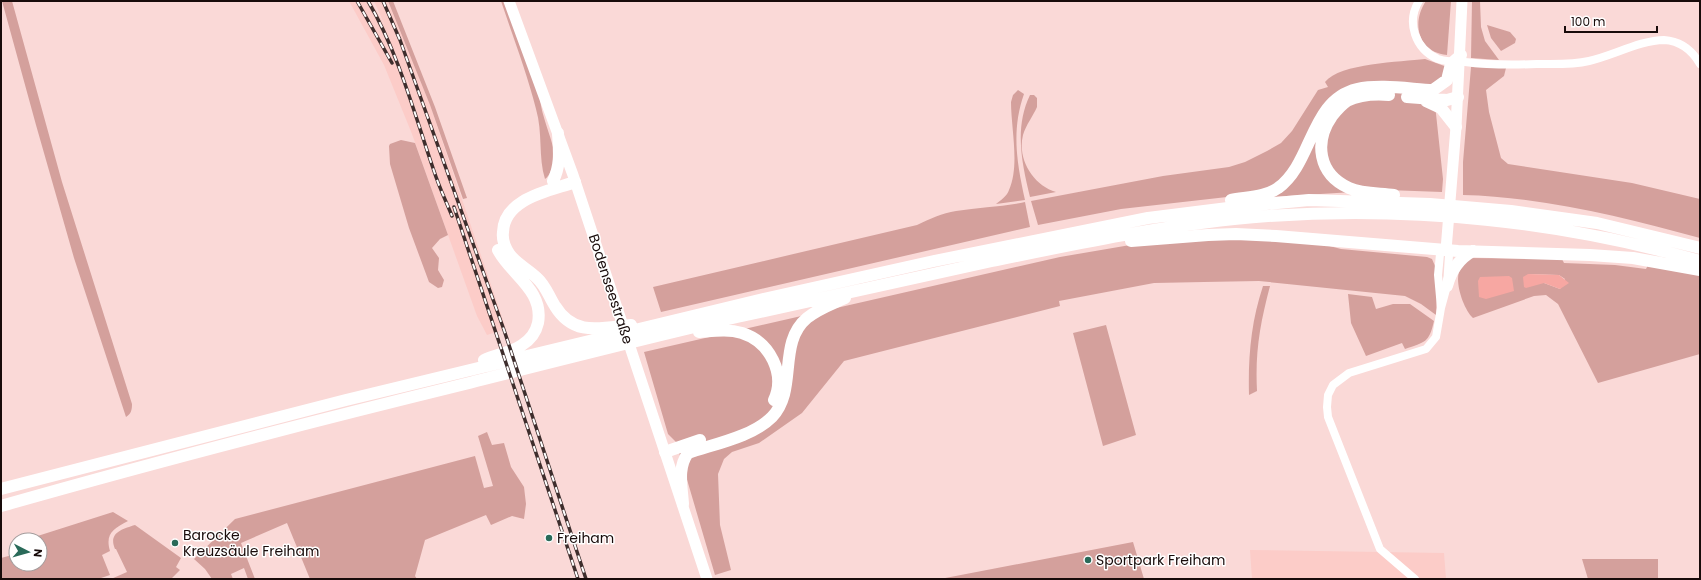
<svg xmlns="http://www.w3.org/2000/svg" width="1701" height="580" viewBox="0 0 1701 580" font-family="Poppins,sans-serif">
<style>
.built{fill:#fcccc8}
.green{fill:#d4a09c;fill-rule:evenodd}
.water{fill:#f7a7a2}
.lines{fill:none;stroke-linecap:round;stroke-linejoin:round}
.minor{stroke:#fff;stroke-width:8}
.major{stroke:#fff;stroke-width:11}
.highway{stroke:#fff;stroke-width:12}
.rail-casing{stroke:#3e2e2d;stroke-width:3.5}
.rail{stroke:#fff;stroke-width:2;stroke-dasharray:6;stroke-linecap:butt}
.poi-dot{fill:#296a59;stroke:#fff;stroke-width:1.5}
.labels{text-anchor:middle;stroke-width:3;stroke-linejoin:round;paint-order:stroke}
.street-label{font-size:14px;fill:#180b0a;stroke:#fff}
.poi-label{font-size:14px;fill:#180b0a;stroke:#fff;text-anchor:start}
</style>
<rect width="100%" height="100%" fill="#fad9d7"/>
<path class="built" d="M349,1h22l14,25 -11,-25h14l42,104 76,224 -19,6 -10,-19 -65,-182 -28,-69z
M1250,550l194,3 2,26h-194z"/>
<path class="green" d="M2,1h10l50,181 70,222c0,6 -1,10 -6,13l-52,-159 -38,-133z
M388,1h5l42,106 32,91 -4,1 -33,-94z
M501,1h3l36,98c2,18 10,34 14,52 2,8 -3,24 -9,28 -7,-22 -2,-46 -9,-70 -9,-36 -23,-72 -35,-108z
M1426,1h25l-4,54c-29,-3 -36,-32 -21,-54z
M1472,1h8l1,26 4,14 14,19 -28,-2z
M1487,25l23,7 6,7 -1,4 -14,8 -10,-13z
M1425,59l22,8 -3,10 -11,9 10,93 -1,13 -55,-2 -117,7h-43l-106,12 -83,16 -7,-24 132,-25 66,-9 16,-5 22,-11 14,-8 11,-12 26,-41 10,-3 -3,-5c15,-19 76,-20 100,-23z
M1471,67l35,1 -2,8 -18,14 3,22 12,46 7,6 124,19 68,16v39c-77,-21 -157,-41 -237,-43v-33z
M1018,90l6,4c-13,37 -7,69 1,106l-29,4c5,-4 11,-8 13,-14 11,-24 2,-62 2,-88l2,-7z
M1030,95h4l3,3v9c-4,9 -11,18 -14,28 -6,24 10,50 33,57l-26,5c-8,-33 -16,-69 0,-102z
M401,140l14,3 33,92 -8,4 -8,9 7,10 -1,12 6,10 -2,7 -4,1 -9,-6 -20,-54 -19,-64 -1,-18 1,-2z
M1025,202l5,25 -369,85 -8,-25 264,-62c13,-6 25,-12 39,-14 23,-4 46,-4 69,-9z
M1211,238l107,5 23,6 86,8 5,2 3,7v17l2,11 -1,21 -15,-11 -16,-8 -146,-15 -55,1 -50,1 -95,18 1,5 -216,55 -42,52 -43,30 -27,9 -8,7 -6,15 2,51 11,45 -16,5 -39,-133 -8,-8 -24,-82 416,-95 82,-14z
M1467,258l95,1 2,4 51,2 31,4 2,-4 52,10v79l-102,29 -40,-79 -12,-9 -12,1 -61,22c-9,-8 -18,-34 -14,-46 2,-5 6,-9 8,-14zM1528,274l31,1 6,4 -5,10 -16,-6z
M1263,286h7c-10,38 -15,66 -13,105l-8,4c-1,-38 2,-73 14,-109z
M1348,294l24,3 4,12 17,-5h17l24,17c-5,22 -9,21 -29,28l-3,-6 -36,13 -15,-33z
M1106,325l30,110 -33,11 -30,-113z
M487,432l5,13 12,-2 7,24 13,20 2,17 -2,15 -12,-3 -21,9 -5,-10 -61,25 -10,36 2,3h-107l-23,-56 -46,20 14,36h-7l-4,-11 -13,6 2,5h-21l-7,-10 -11,-10 41,-40 240,-63 9,32 9,-2 -15,-50z
M113,512l15,9c-15,8 -23,13 -18,30l-8,4 8,20 -12,4h-97v-21l15,-4 -3,-10 3,-1v21h24v-24h-15z
M135,525l46,33 -5,9 4,3 -9,9h-60l16,-7 -11,-23h-1c-7,-16 7,-20 20,-24z
M1133,542l11,37h-204z
M1582,559h76v20h-70z"/>
<path class="water" d="M1528,274l31,1 10,8 -9,6 -16,-6 -18,5 -2,-1 -1,-10z
M1509,276l3,2 2,13 -28,8 -7,-2 -1,-16 2,-4z"/>
<g class="lines">
<path class="minor" d="M1419,1c-13,21 -4,48 19,58 8,3 18,3 27,3 24,3 48,3 72,2 17,0 35,1 52,-3 23,-5 52,-21 75,-21 17,1 28,10 36,24
M1415,579l-35,-30 -52,-132 -1,-10 1,-12 5,-10 16,-12 77,-24 10,-12 5,-29 6,-22 2,-31 -3,-5 -6,4 -2,21 3,33"/>
<path class="major" d="M509,1l64,174 134,404
M1446,250l10,-123 6,-126"/>
<path class="highway" d="M1389,95c-13,-1 -30,0 -42,6 -6,4 -11,10 -15,15 -18,26 -14,58 17,72 13,6 30,5 45,7
M1407,97l40,3 11,-3
M1426,101l15,7 15,19
M553,181c8,-16 6,-31 5,-48
M575,182c-25,9 -71,16 -72,50 -1,8 2,16 7,23 7,9 19,15 27,23 9,8 12,19 18,28 19,31 46,22 76,19
M1231,200c15,-3 35,-3 47,-12 35,-25 32,-88 79,-99 23,-5 53,0 76,1l14,-10 4,-16 10,-9
M1131,241l77,-6 28,-1 40,2 182,15 132,4 43,3 67,12
M1447,286c4,-15 11,-27 26,-35
M699,332c15,-1 29,-3 43,1 28,9 44,41 32,67
M484,360c12,-6 27,-7 38,-15 8,-5 14,-13 16,-22 6,-33 -27,-48 -40,-73
M665,452l35,-12
M1,489l345,-89 409,-99 179,-40 214,-43 96,-12 65,-6 121,4 81,7 86,12 103,25
M683,504c-1,-17 -6,-36 5,-51 26,-9 64,-16 84,-36 26,-27 5,-74 35,-99 11,-9 25,-14 38,-20
M1,506c154,-44 309,-84 464,-122 91,-23 181,-46 272,-67 85,-19 170,-38 255,-56 92,-19 183,-38 276,-45 144,-10 293,5 432,45"/>
<g class="rail-casing">
<path id="rail" d="M357,1l35,62
M368,1c31,53 46,112 66,170 5,16 12,30 18,45
M383,1l17,39 104,290 82,249
M454,207l124,372"/>
</g>
<use href="#rail" class="rail"/>
</g>
<g class="poi-dot">
<circle cx="549" cy="538" r="4"/>
<circle cx="175" cy="543" r="4"/>
<circle cx="1088" cy="560" r="4"/>
</g>
<g class="labels">
<g class="street-label">
<text transform="translate(611 289) rotate(72)" y="5">Bodenseestraße</text>
</g>
<g class="poi-label">
<text x="183" y="540">Barocke<tspan x="183" dy="16">Kreuzsäule Freiham</tspan></text>
<text x="557" y="543">Freiham</text>
<text x="1096" y="565">Sportpark Freiham</text>
</g>
</g>
<rect width="1701" height="580" fill="none" stroke="#180b0a" stroke-width="4"/>
<g transform="translate(28 552) rotate(96)"><circle r="19" fill="#ffffff" stroke="#a39d9d"/>
<path d="M0-3L7 15L0 10L-7 15Z" fill="#296a59"/>
<text y="-6" font-size="11" font-weight="bold" text-anchor="middle" fill="#180b0a">N</text>
</g>
<path d="M1565 26v6h92v-6" fill="none" stroke="#180b0a" stroke-width="2"/>
<text x="1571" y="26" font-size="12" fill="#180b0a" stroke="#ffffff" stroke-width="3" paint-order="stroke">100 m</text>
</svg>
